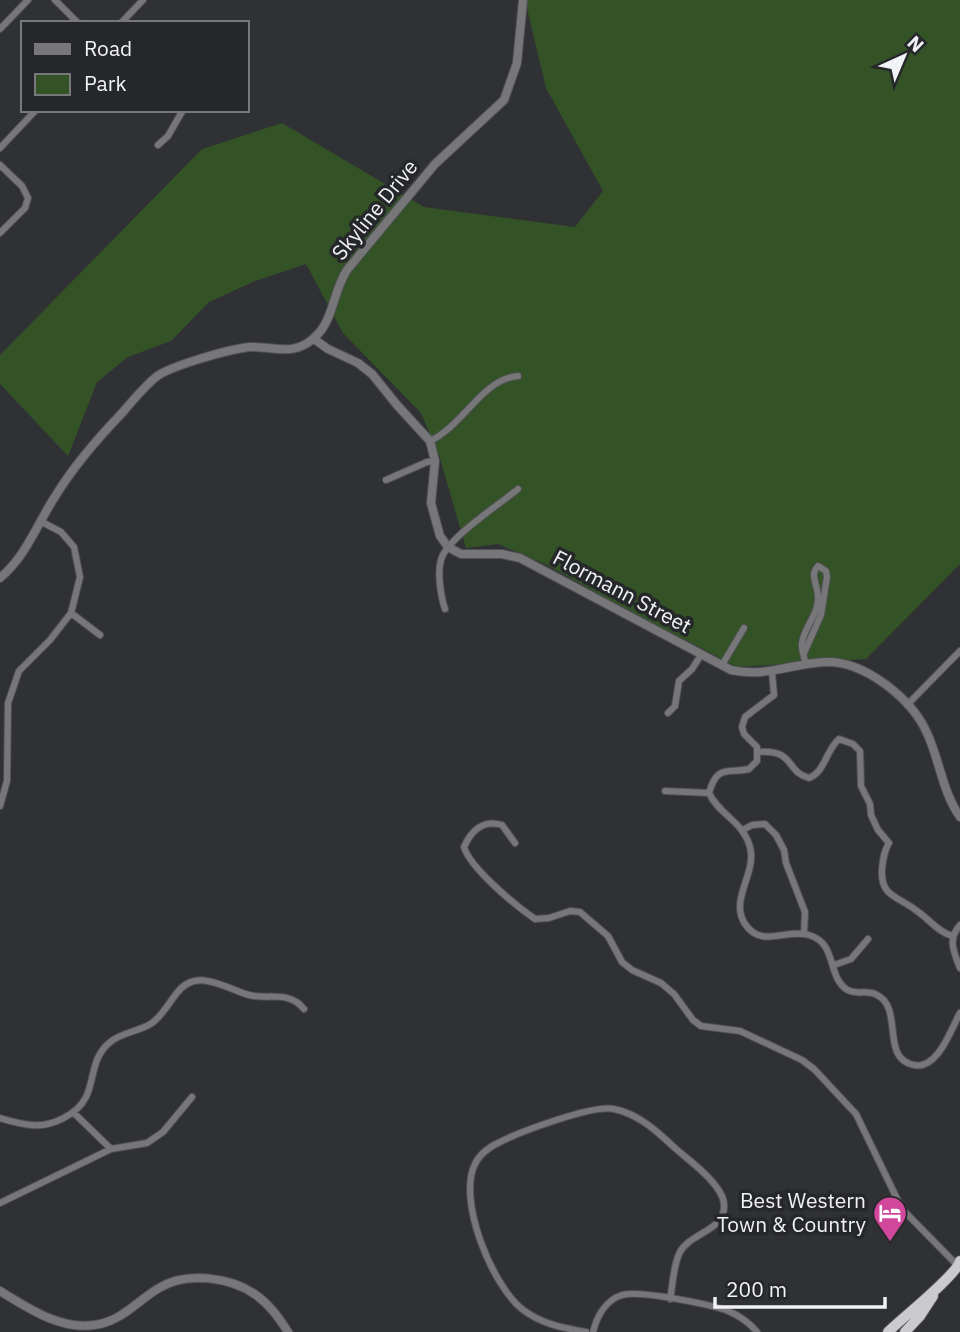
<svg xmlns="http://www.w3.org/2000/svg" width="960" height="1332" viewBox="0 0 960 1332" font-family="'IBM Plex Sans',sans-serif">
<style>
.green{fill:#335326}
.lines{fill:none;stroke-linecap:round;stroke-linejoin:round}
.minor-casing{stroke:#4f5054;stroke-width:8}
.tertiary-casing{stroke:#4f5054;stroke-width:10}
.trunk-casing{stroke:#4f5054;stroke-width:12}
.minor{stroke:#777779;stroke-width:6}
.tertiary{stroke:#777779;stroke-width:8}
.trunk{stroke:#cbcacf;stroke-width:10}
.labels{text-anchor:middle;stroke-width:7;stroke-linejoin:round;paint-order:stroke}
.street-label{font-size:21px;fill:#f1f2f5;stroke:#26272b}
.poi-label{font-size:21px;fill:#f1f2f5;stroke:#26272b;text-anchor:end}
</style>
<rect width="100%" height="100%" fill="#303135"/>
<path class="green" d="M525,0h435v564l-94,95 -129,8 -124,-65 -66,-37 -49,-21 -32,4 -27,-93 -18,-42 -78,-80 -37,-69 -51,17 -46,21 -38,39 -43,16 -31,25 -29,74 -68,-72v-29l202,-206 80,-26 142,84 151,20 28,-36 -57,-103z"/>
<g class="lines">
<g class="minor-casing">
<path id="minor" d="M55,0l23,23
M121,23l22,-23
M0,29l28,-29
M158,145l10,-9 15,-26
M0,148l36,-38
M0,165l22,21 6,12 -3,10 -25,25
M430,441c34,-16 52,-62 88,-65
M386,480l41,-18 8,-1
M445,609c-4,-12 -8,-36 -4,-49 5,-21 59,-56 77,-71
M71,613l29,22
M804,653l17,-38 6,-38 -1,-6 -8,-5c-9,9 0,19 0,31 1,17 -14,30 -16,46 -1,7 3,16 4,22
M722,665l22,-37
M772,672l2,23 -29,22 -3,10 2,7 13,13v14l-8,8c-22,5 -32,-5 -40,24 10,22 34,28 41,54 7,27 -21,52 -5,77 17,25 41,4 64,11 28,8 18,40 37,54 10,7 21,0 31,6 27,13 3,64 37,70 24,5 37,-36 46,-52
M907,705l53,-54
M668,713l7,-7 4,-25 13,-12 9,-14
M758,752c38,-3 27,20 51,26 16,-6 17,-28 30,-39l14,5 7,7 1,35 9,18 1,11 7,15 11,13c-5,8 -6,16 -7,26 -2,28 16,27 35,42 12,8 21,21 35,25
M665,791l44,2
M0,806l7,-25 1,-78 11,-32 31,-31 21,-27 9,-36 -6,-30 -13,-15 -19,-10
M743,830l9,-5 13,-1 11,11 8,15 2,13 19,49 -1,22
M515,843l-13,-18c-19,-6 -31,6 -38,22 6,21 52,59 71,72l14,-1 21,-7 10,1 28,24 14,26 10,8 29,13 13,11 19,26 8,6 39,5 62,29 12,9 42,45 46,95 56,57
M960,925c-13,15 -6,27 0,43
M834,965l17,-6 17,-20
M74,1113l37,36
M0,1118c10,3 21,6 32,7 19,2 45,-10 54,-28 9,-19 5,-38 23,-54 12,-11 30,-11 43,-20 10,-7 17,-20 24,-29 20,-28 48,-6 73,1 19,5 40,-5 55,14
M0,1203l111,-54 36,-6 16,-11 29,-35
M586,1332c-23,-4 -45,-8 -64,-23 -30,-24 -65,-109 -47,-145 4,-9 14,-17 23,-21 21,-11 96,-39 116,-34 25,5 44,23 62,40 14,12 47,36 48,55 2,27 -33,28 -44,48 -7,13 -7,33 -10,47
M593,1332c4,-16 13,-32 29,-37 18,-5 85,9 104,15 12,5 23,12 31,22"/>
</g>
<g class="tertiary-casing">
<path id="tertiary" d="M314,339l14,10 30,14 14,11 25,31 33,36 5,20 -4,42 9,33 8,11 13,7h41l18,4 211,112c34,8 62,-7 95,-8 39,-1 86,37 101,71 13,28 15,58 33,84
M0,578c27,-23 37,-54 56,-83 19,-31 42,-57 67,-83 10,-12 21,-25 33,-35 14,-11 76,-29 96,-30 25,0 43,10 64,-11 18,-17 17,-45 31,-66l88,-106 69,-64 13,-37 6,-63
M0,1291c28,17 60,39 94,34 27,-3 43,-24 65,-37 27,-17 72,-11 97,7 14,10 23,23 32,37"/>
</g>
<g class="trunk-casing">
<path id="trunk" d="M888,1332c14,-14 69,-57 72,-71
M905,1332l15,-16 13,-20"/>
</g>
<use href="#minor" class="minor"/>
<use href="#tertiary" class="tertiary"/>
<use href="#trunk" class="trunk"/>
</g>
<defs>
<g id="hotel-pin" transform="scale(1.75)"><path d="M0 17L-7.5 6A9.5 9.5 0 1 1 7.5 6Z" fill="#d1479c" stroke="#26272b"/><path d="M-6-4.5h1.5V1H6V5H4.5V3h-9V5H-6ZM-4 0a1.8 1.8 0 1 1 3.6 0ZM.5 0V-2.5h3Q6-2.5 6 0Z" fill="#fff"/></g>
</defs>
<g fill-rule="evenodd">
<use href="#hotel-pin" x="890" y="1213"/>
</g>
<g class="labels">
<g class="street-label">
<text transform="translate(375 210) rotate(-51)" y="7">Skyline Drive</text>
<text transform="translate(622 592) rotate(28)" y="7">Flormann Street</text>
</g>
<g class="poi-label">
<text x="866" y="1208">Best Western<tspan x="866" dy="24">Town &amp; Country</tspan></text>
</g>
</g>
<rect x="21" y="21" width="228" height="91" fill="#26272b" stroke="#77787c" stroke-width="2"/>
<rect x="35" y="44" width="35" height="10" fill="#777779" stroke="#77787c" stroke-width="2"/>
<text x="84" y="56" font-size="21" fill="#f1f2f5">Road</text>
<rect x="35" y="74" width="35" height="21" fill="#335326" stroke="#77787c" stroke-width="2"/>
<text x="84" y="91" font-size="21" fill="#f1f2f5">Park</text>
<g transform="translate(904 56) rotate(44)" stroke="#26272b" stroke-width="5" paint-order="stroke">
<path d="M0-5L12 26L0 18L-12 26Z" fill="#f1f2f5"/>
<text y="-10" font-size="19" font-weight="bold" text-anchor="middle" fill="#f1f2f5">N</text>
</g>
<path d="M715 1297v10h170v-10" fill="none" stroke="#f1f2f5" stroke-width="3.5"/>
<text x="726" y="1297" font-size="21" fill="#f1f2f5" stroke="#26272b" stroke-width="5" paint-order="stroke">200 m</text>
</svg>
